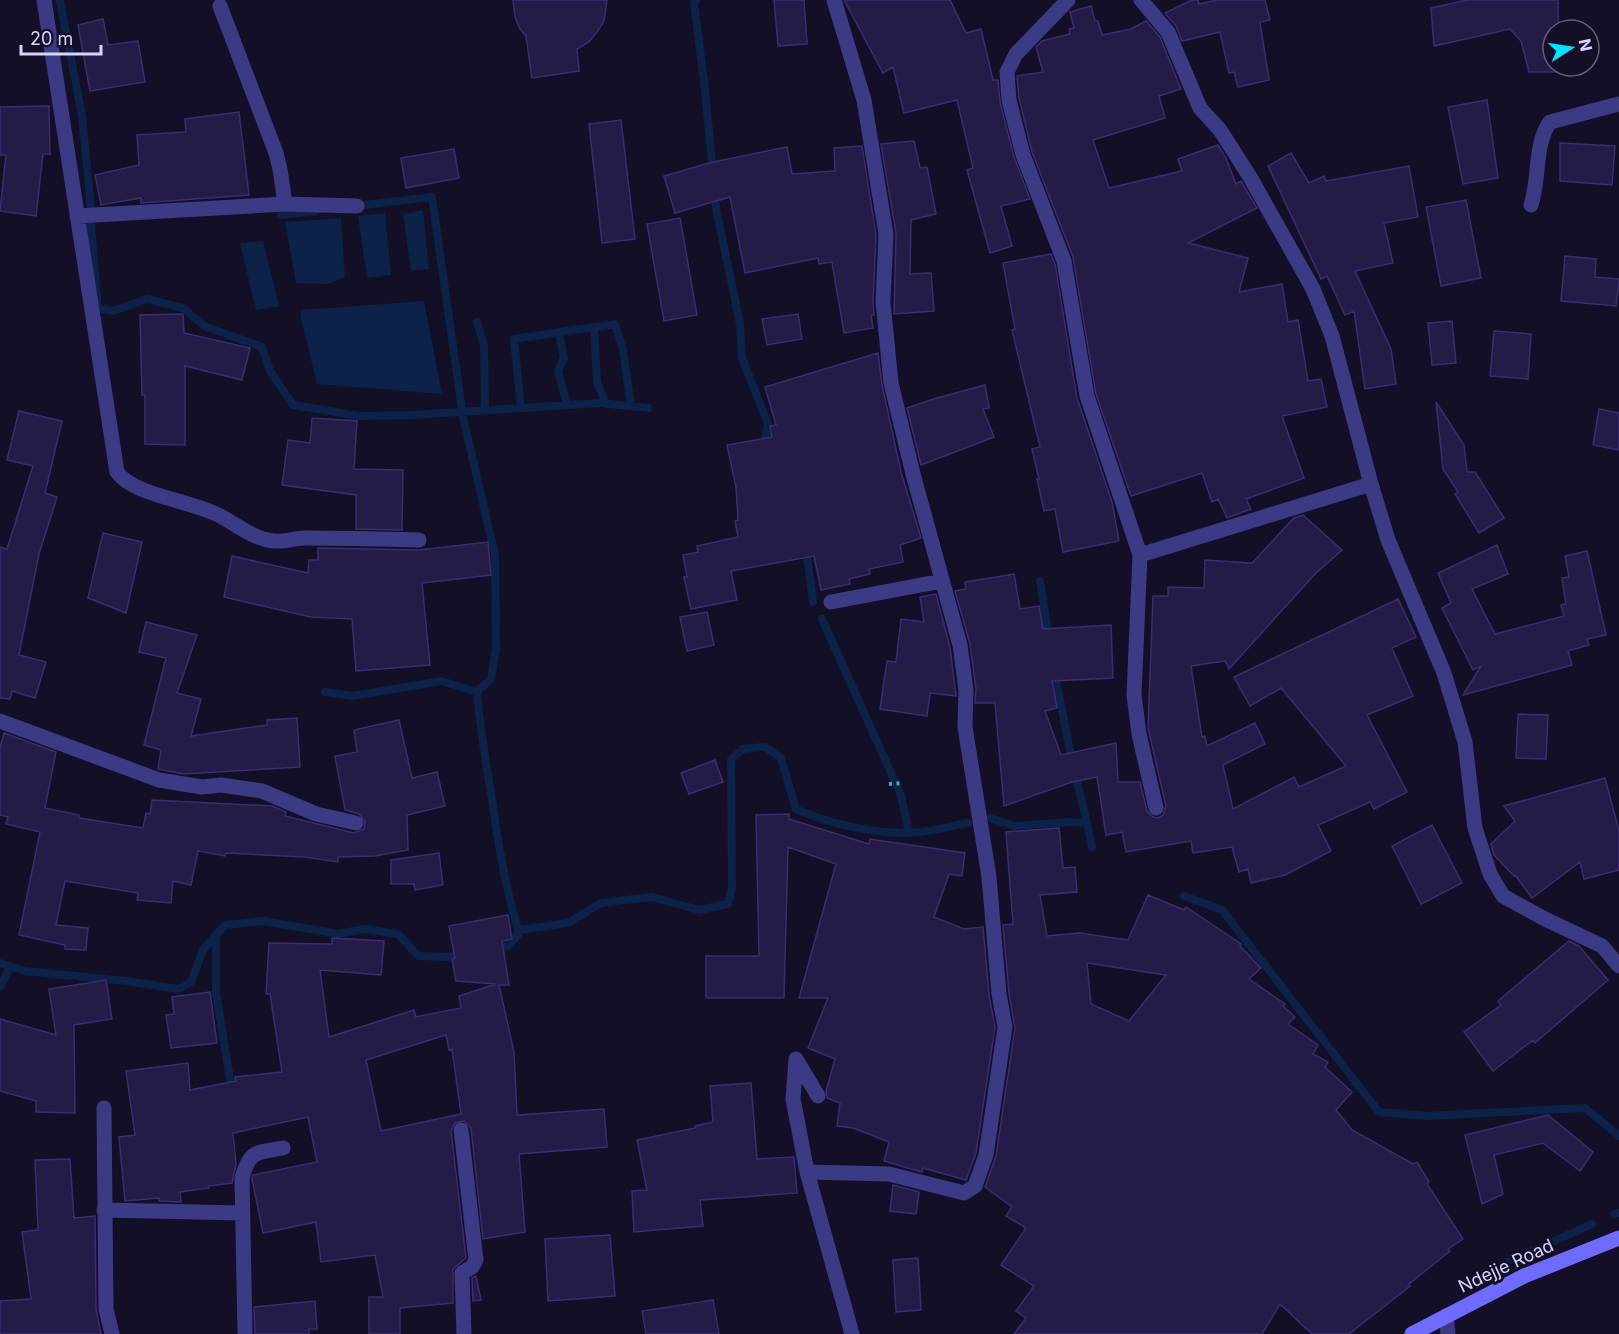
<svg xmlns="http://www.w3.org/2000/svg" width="1619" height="1334" viewBox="0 0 1619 1334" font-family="Inter,sans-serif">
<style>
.water{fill:#0c2248}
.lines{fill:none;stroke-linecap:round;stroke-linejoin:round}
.stream{stroke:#0c2248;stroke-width:8}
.building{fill:#241b47;stroke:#3b2d73;stroke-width:1.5;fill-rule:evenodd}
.path{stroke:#2fb8b0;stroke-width:4;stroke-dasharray:3 4.5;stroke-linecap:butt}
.street{stroke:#3d3a85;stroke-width:15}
.secondary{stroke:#6f6bff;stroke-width:15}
.labels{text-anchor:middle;stroke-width:6;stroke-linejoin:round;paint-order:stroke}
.street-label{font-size:18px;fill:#d9d4ff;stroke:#130f26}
</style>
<rect width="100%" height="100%" fill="#130f26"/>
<path class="water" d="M423,210l6,59 -18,2 -8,-57z
M385,213l6,62 -24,3 -9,-62z
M341,218l4,59 -17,7 -32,-1 -11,-61z
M263,241l16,65 -23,4 -16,-67z
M424,301l18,93 -125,-10 -16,-65v-9z"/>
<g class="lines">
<path class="stream" d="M696,0l-2,3 10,78 9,91
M60,1l22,115 9,93
M715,191l1,17 24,116 2,34 26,66 -4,20 2,4
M355,206l77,-9 31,220 32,138 1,94 -5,30 -14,13
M281,215l35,-4
M91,225l7,83 15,3 34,-12 36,9 21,18 58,21 8,24 23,34 65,11 54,-1 188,-12 48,5
M477,322l7,23 1,64
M594,327l3,55 9,22
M559,333l5,25 -6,13 9,34
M521,408l-7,-69 101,-15 8,26 8,56
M806,548l7,54
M1040,581l9,58
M822,619l79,176 8,38
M1054,670l18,91 15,62
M325,692l28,4 88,-15 36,11c3,38 10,76 16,114 6,44 13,85 26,127
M990,818l25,8 55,-4 17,1 5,24
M1184,896l38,14 157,202 47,4 159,-8 34,28
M216,934v59l16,98
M492,948l17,-2 10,-13v-3l49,-7 33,-20 51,-6 47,13 29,-6 4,-17 -1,-127 11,-11 23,-2 16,11 15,51c29,14 81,25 113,24 19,0 40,-7 59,-10
M0,963l25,8 101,10 52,8 13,-7 12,-32 22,-25 38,-4 75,13 26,-5 34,5 20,22 30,1 16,-4
M0,987l10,-20
M1614,1214l5,-1
M1483,1273l109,-49"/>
</g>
<path class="building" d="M513,0h94l-3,21 -7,11 -8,10 -12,7 2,22 -47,7 -6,-42 -6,-7 -5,-12z
M774,0h30l3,44 -29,2z
M844,0h106l16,33 15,-4 12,51h5l2,22 14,55 16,42 -29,7 11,40 -22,7 -23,-83 6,-2 -16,-68 -53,13 -11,-46 -10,6z
M1192,0h6l1,4 18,-4h48l5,20 -10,2 9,58 -31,7 -4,-15 -5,1 -9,-41 -38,9 -6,-15 -11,-13z
M1467,0h91v30h-5v36h6v6h-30l-8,-31 -11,-12 -76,17 -3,-38z
M1091,6l4,15h3l4,14 29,-6 15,-8 14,16 21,52 -22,7 6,22 -72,22 16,48 73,-17 -4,-12 40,-14 8,13 10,26 5,-3 16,27 -69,35 60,15 -9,34 43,-8 6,38 10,-2 10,61 13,-2 6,28 -45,9 22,62 -58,21 5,10 -24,9 -9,-19 -6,3 -10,-29 -71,23 -35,-102 -23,-137 -41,-105 -13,-54 -2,-22 26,-4 -7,-25 6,-6 28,-7 -1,-5 5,-1 -4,-16z
M103,19l5,26 30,-4 7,41 -55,9 -12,-66z
M1487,100l11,78 -35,6 -15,-77z
M49,106l1,48h-7l-7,62 -36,-5 6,-56h-6v-48z
M239,112l10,83 -108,8v-5l-40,7 -6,-30 44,-10 -2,-30 49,-3 -1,-13z
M621,120l14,119 -33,4 -13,-119z
M914,141l6,27 7,-1 9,47 -25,6 -1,54 21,-1 3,38 -40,3 2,-81 -15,-89z
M1560,143l55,3 -3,39 -52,-4z
M862,146l14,89 -3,67 1,13h-3l2,13 -29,5 -12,-71 -13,2 -1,-6 -73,15 -15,-76 -55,16 -11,-37 49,-14 74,-15 5,27 43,-3 -1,-23z
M454,149l5,29 -53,10 -5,-30z
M1291,153l18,30 15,-7 2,5 83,-15 9,51 -34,6 9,40 -38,8 36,78 5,35 -31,5 -11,-78 -9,4 -18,-39 -6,3 -53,-113z
M1466,200l15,78 -40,8 -15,-79z
M680,218l17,97 -33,6 -17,-97z
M1051,254l4,10 22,134 35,104 7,39 -56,11 -8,-43 -11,2 -7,-32h2l-7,-30 8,-2 -28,-117 3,-1 -12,-66z
M1565,256l31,3 -1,18 24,2 -3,27 -55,-5z
M183,314l1,19 66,15 -8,32 -57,-14v79l-40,-1v-49h-3l-2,-80z
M798,314l4,25 -35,6 -5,-26z
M1452,321l4,42 -24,2 -4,-42z
M1494,331l37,3 -3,45 -38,-3z
M878,353l4,32 19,87 20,66 -21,7 3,17 -34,7 1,5 -21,5 1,5 -29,6 -7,-34 -83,15 6,29 -46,9 -7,-32h3l-4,-22 15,-3 -1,-6 41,-9 -3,-16 3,-1 -2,-33 -9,-42 45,-8 -2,-11 6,-1 -11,-38z
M985,385l4,23 -6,1 11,28 -73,28 -14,-57 30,-10z
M1436,402l28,43 3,27h8l29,46 -25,15 -24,-39 3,-2 -15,-23z
M1599,409l20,4v37l-26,-5z
M19,411l43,10 -17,72 12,4 -18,57 -20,101 27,7 -11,36 -23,-7 -2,8 -10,-1v-151l7,2 26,-83 -26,-6z
M312,418l45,3 -3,48 49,1 -1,60 -46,-1v-34l-74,-10 6,-45 22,3z
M1303,515l39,35 -27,24 -86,95 -4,-8 -34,5 11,71 3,-1 2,10 48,-23 10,21 -42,21 10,44 61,-32 5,10 47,-21 -65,-78 -31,18 -16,-29 164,-78 18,38 -24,11 21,48 -46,19 40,77 -33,17 -4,-7 -52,23 13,26 -46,24 -34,8 -3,-14 -9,3 -7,-25 -39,6 -2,-12 -65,11 -4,-20 -16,3 -9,-58 -25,5 -68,24 -9,-103h-20l1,-14 -6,-45 -15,-53 11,-2 -1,-7 49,-8 6,35 19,-3 4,23 68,-4 2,53 -61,3 5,27 -12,3 16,44 55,-12 2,39h22l7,29 6,6 5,1 5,-3 3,-9 -18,-78 5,-132h15v-9l36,1 1,-28 47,3 42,-45z
M103,533l39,9 -16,71 -38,-15z
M488,542l3,33 -69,8 8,82 -74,6 -4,-52 -41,-2 -87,-20 8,-41 76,17 1,-13h9v-12l101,2z
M1497,545l11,29 -36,15 23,45 69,-18 -3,-11 5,-1 -4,-26 7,-1 -4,-21 22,-5 19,84 -19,4 2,6 -21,6 4,14 -109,30 18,-29 -8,4 -31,-62 9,-5 -13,-30z
M936,594l14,53 6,49 -26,-3 -3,23 -47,-7 7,-48 9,1 5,-43 23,3 -4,-25z
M707,612l7,33 -27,6 -7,-34z
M146,622l51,13 -20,58 24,6 -10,37 76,-11v-5l30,-2 3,49 -117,7 -25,-5 3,-19 -17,-5 22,-87 -27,-6z
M1518,714l30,1 -2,44 -30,-1z
M399,720l13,58 25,-6 8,34 -38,9 1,35 -33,6 -37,1v5l-34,-5 -78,-4 -1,3 -27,-5 -7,34 -18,-4 -2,22 -34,-3 1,-7 -73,-12 -9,44 32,3 -2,22 -21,-1v-4l-46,-10 21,-103 -34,-8 2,-7 -8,-2v-67l4,-15 52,19 -11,56 34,7v3l64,10 3,-15 4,1 2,-14 120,6 14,6 -1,4 69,17 10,-4 1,-8 -6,-7 -14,-4 -10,-54 22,-4 -3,-22z
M715,760l8,22 -34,12 -8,-21z
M1605,778l14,53v39l-35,9 -4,-17 -48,36 -17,-23 -1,1 -20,-21 -3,-11 24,-23 -11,-15z
M789,814v5l80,25 1,-5 95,14 -3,23 -13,-2 -15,43 30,12 19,-2 6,68 6,32 -19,126 -10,27 -43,-12 -1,4 -38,-11 5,-19 -36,-14 -16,-2 3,-23 -13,-5 -1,-7 9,-32 -27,-11 20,-50h-29l37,-134 -48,-17 -4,151h-78v-42h53l-3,-141z
M1432,825l30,58 -41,21 -29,-58z
M1059,828l4,40 12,-1 2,25 -37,3 7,41 32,-3 49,7 20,-45 36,15 2,-3 55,37 -1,2 21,22 -12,11 36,25 -2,2 12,11 -7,7 30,21 -5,9 15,8 -3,5 27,25 -16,18 16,20 61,34 4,-2 12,20 -2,2 36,55 -15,10 2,2 -41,33 1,2 -61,48h-37l-32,-30 -18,30h-248l12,-16 -10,-7 18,-25 -33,-21 25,-37 -20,-12 6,-9 -27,-20 11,-31 19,-128 -6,-35 -6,-68 10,-1 -7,-92zM1087,963l79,12 -37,46 -38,-17z
M439,853l4,32 -28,5 -1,-6h-23v-24z
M508,915l4,24 -10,2 7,44h-10l15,67 3,63 87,-6 3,38 -88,7 6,78 -42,7 -12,-111 -7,-7 -9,2 -4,8 15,127 -13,11v34l-53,5v26h-31v-37h14l-8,-42 -54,7 -5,-40 -53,11 -11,-54 1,-4 64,-13 -9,-45 -75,16 3,31 -4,19 -24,3 1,2 -29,4 1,10 -22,-1v-3l-34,3 -6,-64 16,-2 -9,-64 62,-8 2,27 46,-9 -1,-4 47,-5 -12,-78h-4l3,-51 63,1v-6l52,3 -3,34 -61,-5 9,67 85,-27 2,7 45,-9 -2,-12 37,-12 -40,-3 -4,-22 3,-1 -6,-32zM446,1035l3,15 3,-1 9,65 -80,17 -15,-71z
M1569,941l10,5 29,34 -73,63 -2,-3 -40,31 -29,-39 37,-27 -3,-4z
M106,980l6,39 -38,6 1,88 -39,-1v-11l-36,-10v-72l56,16 -7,-46z
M210,992l7,51 -46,5 -5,-33 8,-1 -2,-17z
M751,1083l6,76 37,-2 3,36 -97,7 3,26 -69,6 -2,-41 15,-1 -10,-50 58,-12v-2l18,-4 -3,-36z
M1548,1115l45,37 -13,19 -37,-28 -49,12 9,39 -21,10 -17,-69z
M70,1159l4,59 21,-2 1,93 5,25h-101v-33l31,-2 -9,-67 16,-2 -3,-70z
M893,1185l26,7 -3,22 -26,-3z
M610,1235l5,61 -67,5 -3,-62z
M918,1258l3,52 -25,2 -3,-52z
M476,1276l5,24 -8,1 -1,-23z
M713,1300l6,34h-73l-4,-23z
M315,1301l2,28h-8v5h-54l-1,-27z"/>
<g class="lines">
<path class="path" d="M889,784l13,-1"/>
<path class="street" d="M44,0l73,472c16,23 71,28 99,42 18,8 36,25 57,27 11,1 22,-3 32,-3 38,0 76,1 114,2
M1068,0l-52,54 -9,18 2,28 14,55 41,106 23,135 53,159 -6,140 5,39 17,74
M1141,0l27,32 32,76 20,22 30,47 63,112 19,47 39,148 17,56 56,133 21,69 10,86 15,46 13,22 40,22 59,28 17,20
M220,6l56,147 4,16 5,35
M1531,205c9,-27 3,-61 19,-83l69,-18
M77,216l208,-12 72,2
M1140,555l231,-71
M831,602l111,-21
M0,721l159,59 43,7 19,-2 41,6 54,23 40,9
M818,1096l-22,-37 -3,40 14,73 45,162
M104,1108l2,201 6,25
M461,1130l15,130 -4,7 -10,6 2,61
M807,1172l82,2 75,19 11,-7 11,-31 19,-128 -6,-33 -10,-117 -24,-150 1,-37 -6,-45 -47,-171 -22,-91 -8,-81 3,-68 -22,-134 -30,-100
M104,1210l139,3
M1446,1316l2,18
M245,1334l-3,-156c8,-29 15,-25 41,-30"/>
<path class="secondary" d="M1412,1334l112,-58 95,-38"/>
</g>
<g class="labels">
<g class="street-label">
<text transform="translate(1506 1266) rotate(-25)" y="6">Ndejje Road</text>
</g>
</g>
<g transform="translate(1571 48) rotate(78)"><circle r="28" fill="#130f26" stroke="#625e7d" stroke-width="1.5"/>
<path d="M0-4.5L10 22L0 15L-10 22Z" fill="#00e5ff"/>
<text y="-9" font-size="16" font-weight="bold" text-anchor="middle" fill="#d9d4ff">N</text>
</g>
<path d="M21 45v9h80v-9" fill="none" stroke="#d9d4ff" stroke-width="3"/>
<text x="30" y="45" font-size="18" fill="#d9d4ff" stroke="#130f26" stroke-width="4.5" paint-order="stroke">20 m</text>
</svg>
